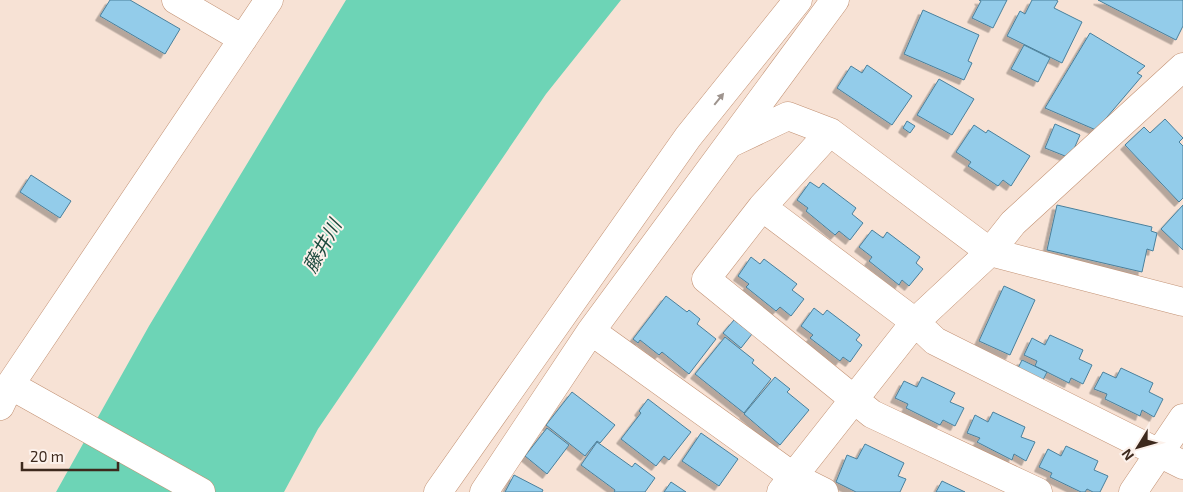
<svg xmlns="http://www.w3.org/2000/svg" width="1183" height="492" viewBox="0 0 1183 492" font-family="'Exo 2','Noto Sans JP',sans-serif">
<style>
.water{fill:#6dd4b6}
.building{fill:#93ccea;stroke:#4a809c;filter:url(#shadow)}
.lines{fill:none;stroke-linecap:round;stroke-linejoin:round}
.street-casing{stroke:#c29173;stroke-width:29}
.street{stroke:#fff;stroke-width:28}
.oneway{fill:#9e948e}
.labels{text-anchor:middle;stroke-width:4;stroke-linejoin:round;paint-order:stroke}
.water-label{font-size:19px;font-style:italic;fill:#1d4a3e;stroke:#fcf1eb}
</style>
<defs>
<filter id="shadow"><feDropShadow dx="-4.5" dy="4.5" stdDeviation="0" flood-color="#0004"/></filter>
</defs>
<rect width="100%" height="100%" fill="#f7e2d5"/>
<path class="water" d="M346,0h275l-75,94 -228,335 -34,63h-228l93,-166z"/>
<path class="building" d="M110,0h20l50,29 -15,25 -65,-38z
M979,0h28l-14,28 -21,-10 9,-17z
M1032,0h24l2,1 -4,7 28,14 -20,41 -55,-27 13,-25 5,3z
M1098,0h85v26l-7,14z
M923,10l56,25 -11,26 4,2 -8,17 -60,-26z
M1090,33l55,33 -8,7 5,3 -46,54 -51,-22z
M1024,45l26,13 -12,24 -27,-13z
M867,65l45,31 -20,29 -55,-37 14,-22 11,7z
M939,79l35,20 -22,36 -35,-20z
M1165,119l18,19 -4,4 4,4v52l-4,4 -54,-57 19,-18 6,6z
M907,121l8,5 -5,7 -7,-5z
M1055,124l25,11 -10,23 -25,-10z
M974,125l12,8 2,-3 42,26 -19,30 -8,-6 -5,6 -30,-20 3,-4 -15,-10z
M31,175l40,26 -11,17 -40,-26z
M810,182l9,6 4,-5 33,25 -4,6 11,9 -13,17 -11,-9 -4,4 -29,-24 2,-3 -11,-8z
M1057,205l95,22 -1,4 6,2 -4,18 -6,-2 -5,23 -95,-22z
M1183,205v45l-22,-21z
M872,230l11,8 4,-6 33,25 -4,6 7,6 -14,17 -7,-6 -3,5 -30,-24 3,-4 -13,-10z
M751,257l9,7 4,-5 33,25 -5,6 12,9 -13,17 -11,-9 -4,4 -30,-24 3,-3 -11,-8z
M1004,286l31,14 -25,55 -31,-14z
M666,296l21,16 2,-2 11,9 -3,5 19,15 -27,35 -27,-22 -3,3 -19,-15 -2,3 -5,-4z
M814,308l9,7 4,-5 33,25 -4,5 6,5 -12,17 -7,-5 -3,4 -30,-23 3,-3 -12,-9z
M734,320l18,14 -11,14 -18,-15z
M1050,335l33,15 -4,9 13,6 -9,19 -12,-6 -2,5 -34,-17 2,-5 -13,-6 8,-17 13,7z
M725,337l29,23 -2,3 19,16 -27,34 -49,-39z
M1022,360l25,12 -5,10 -25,-12z
M1121,368l32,15 -4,9 14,7 -9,18 -12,-7 -2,6 -35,-17 2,-5 -13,-5 9,-17 13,6z
M775,377l15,12 -3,3 22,18 -29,35 -36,-31z
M922,377l33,16 -5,9 14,6 -9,18 -12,-6 -3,5 -34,-17 2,-4 -13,-6 9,-17 13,6z
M572,392l43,33 -15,18 -3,-2 -12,15 -39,-31z
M648,399l43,33 -22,28 -5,-4 -8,10 -35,-27 20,-26 -2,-2z
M993,412l32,15 -4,10 14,5 -9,19 -12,-7 -2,6 -35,-18 3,-4 -13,-5 8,-18 13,7z
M547,428l22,17 -22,29 -22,-18z
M701,433l37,26 -19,27 -37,-25z
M597,442l35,25 3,-4 20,15 -10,14h-31l1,-2 -34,-25z
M865,444l39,19 -6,13 8,3 -6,13h-44l-20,-10 11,-27 10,4z
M1066,446l32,15 -4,9 14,6 -8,16h-7l-6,-3 -2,3h-4l-31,-15 2,-4 -13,-6 9,-18 13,7z
M514,475l29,15 -1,2h-37z
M942,481l23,11h-29z
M671,482l15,10h-22z"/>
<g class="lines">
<g class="street-casing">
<path id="street" d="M176,0l67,39
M830,132l-68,75 -56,72 166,135 166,78
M731,143l57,-27 42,16 160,120 193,50
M762,207l153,115 20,19 248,124
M591,331l203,146 30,15
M10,385l191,107
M0,406l10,-21 259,-385
M438,492l250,-355 110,-137
M484,492l107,-161 244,-331
M781,492l134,-170 75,-70 23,-29 170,-156
M1133,492l50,-74"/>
</g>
<use href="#street" class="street"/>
</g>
<defs><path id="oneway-solid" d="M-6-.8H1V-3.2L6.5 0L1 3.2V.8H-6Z" transform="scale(1.25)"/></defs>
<use class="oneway" href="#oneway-solid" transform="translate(719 99) rotate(-51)"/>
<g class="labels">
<g class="water-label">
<text transform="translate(322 246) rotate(-61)" y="7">藤井川</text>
</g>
</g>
<g transform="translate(1138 447) rotate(233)" stroke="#fcf1eb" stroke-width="4" paint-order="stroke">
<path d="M0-4L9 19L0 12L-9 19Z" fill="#3d291d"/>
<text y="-8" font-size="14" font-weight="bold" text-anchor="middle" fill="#3d291d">N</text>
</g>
<path d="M22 462v8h96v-8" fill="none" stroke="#3d291d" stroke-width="2.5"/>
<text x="30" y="462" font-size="15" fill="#3d291d" stroke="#fcf1eb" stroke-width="4" paint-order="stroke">20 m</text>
</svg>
